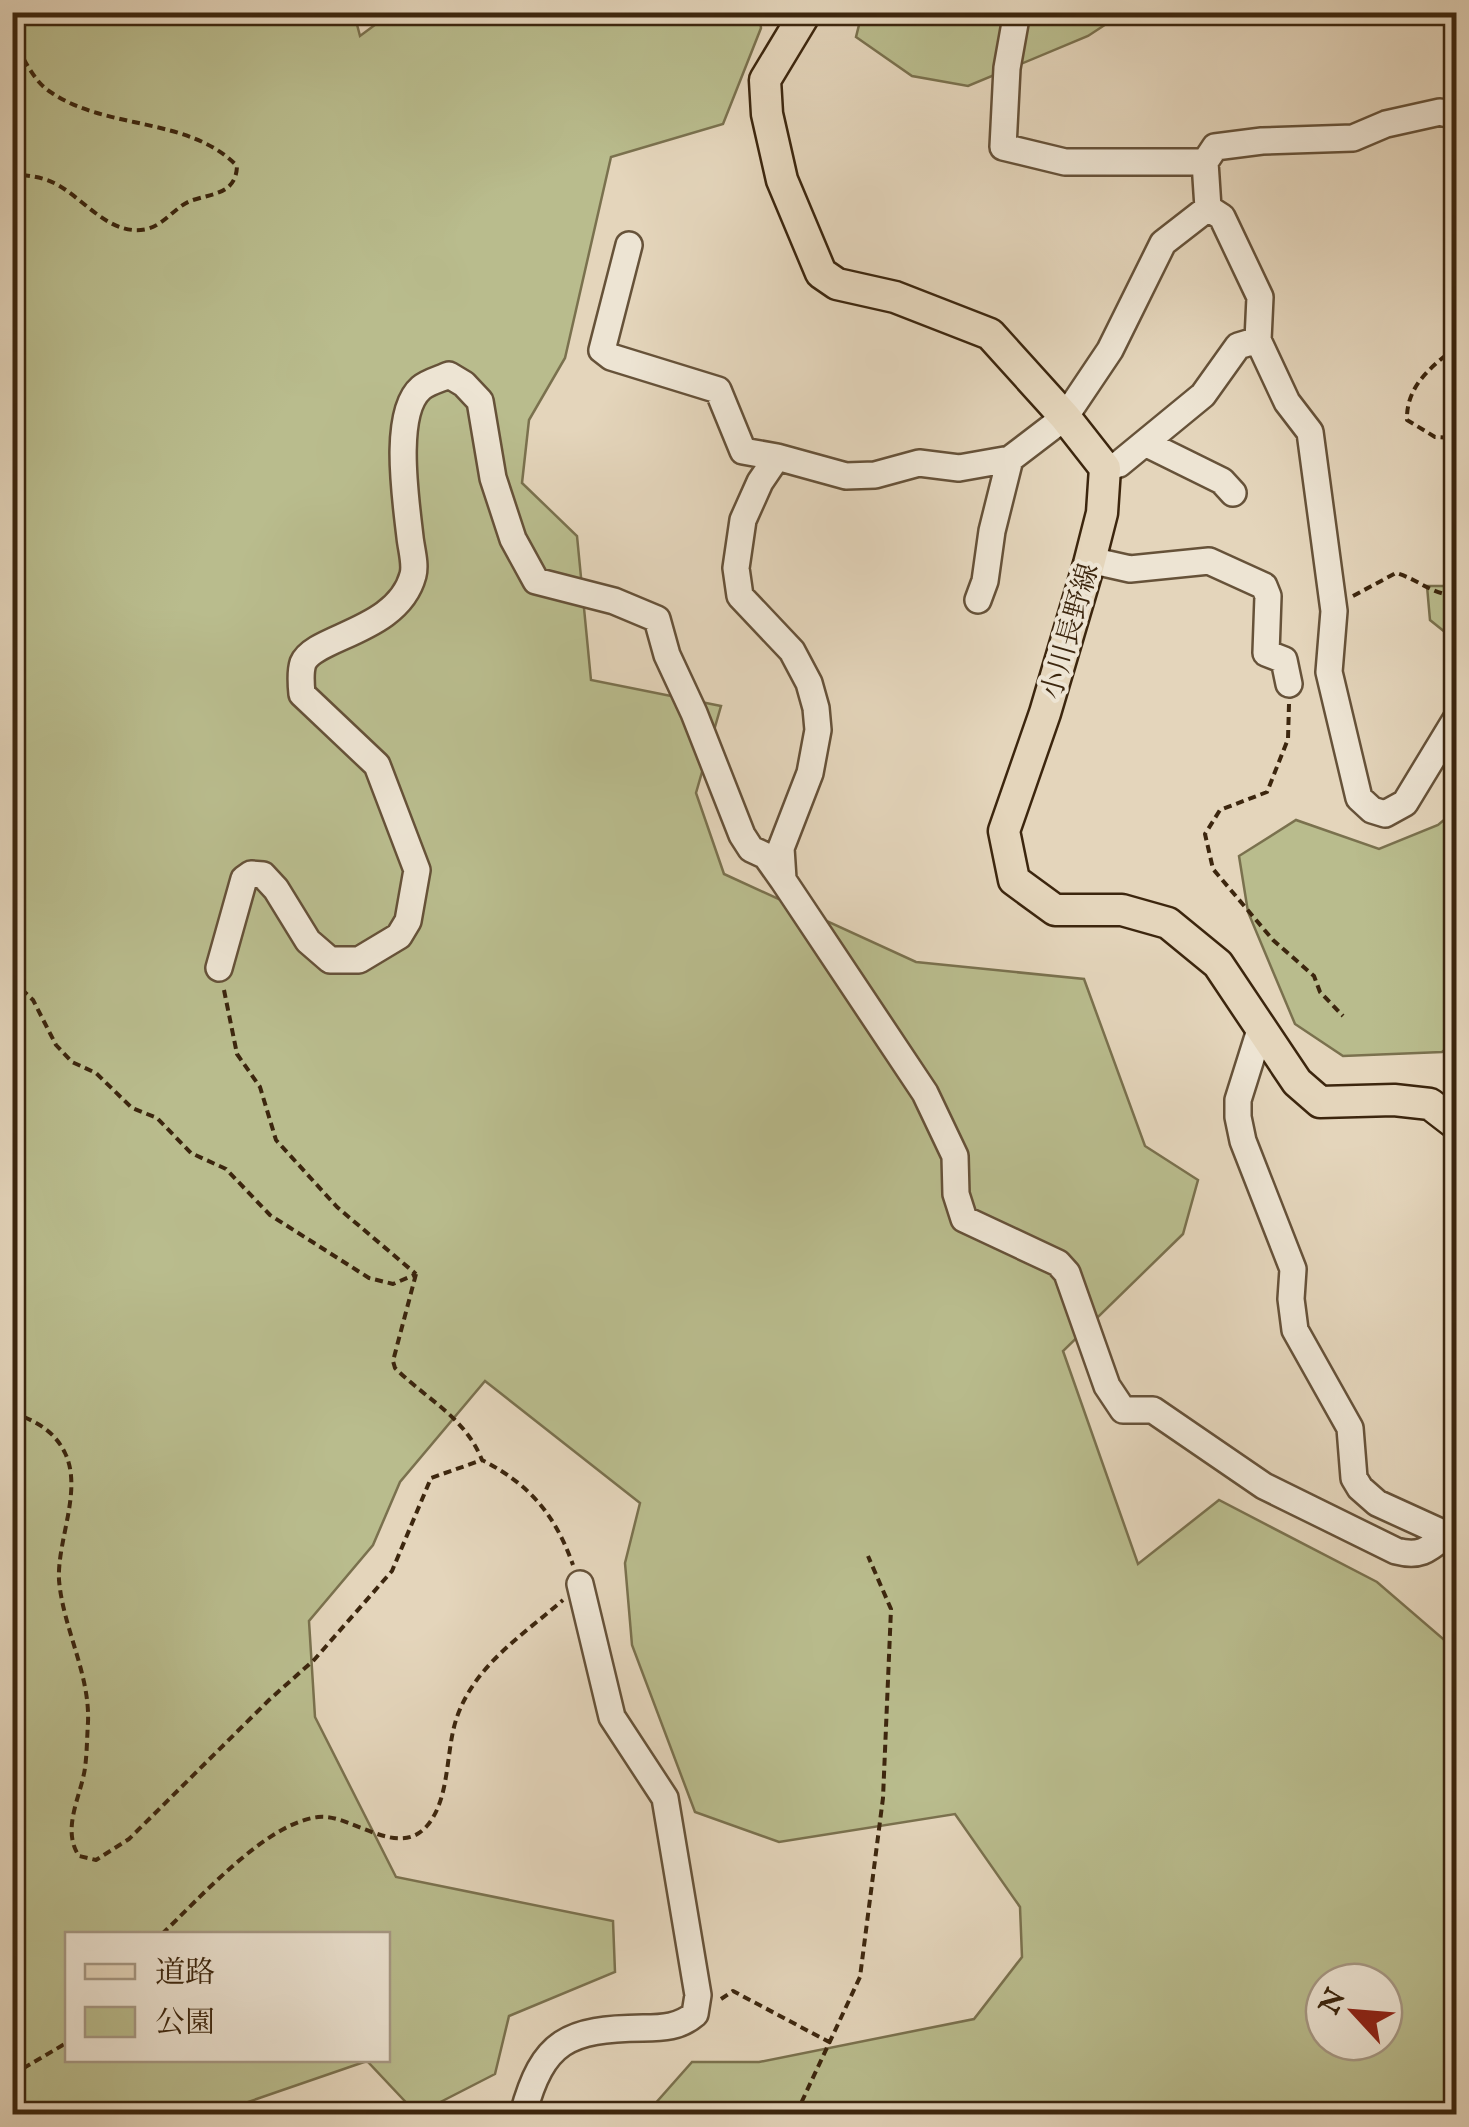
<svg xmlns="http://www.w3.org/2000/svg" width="1469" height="2127" viewBox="0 0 1469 2127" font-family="'IM FELL English','Noto Serif JP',serif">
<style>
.green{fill:#b9bc8d;stroke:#7a714e;stroke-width:2.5;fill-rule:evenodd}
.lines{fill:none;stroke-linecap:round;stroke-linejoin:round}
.minor-casing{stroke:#665239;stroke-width:30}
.major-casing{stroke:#3c260e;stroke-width:35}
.path{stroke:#3c260e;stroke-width:4;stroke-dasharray:8 5;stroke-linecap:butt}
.minor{stroke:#ede4d3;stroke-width:25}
.major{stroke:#e4d5bb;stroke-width:30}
.labels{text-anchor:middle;stroke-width:8;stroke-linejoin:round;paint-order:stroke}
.street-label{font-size:28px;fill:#3c260e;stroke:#ede4d3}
</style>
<rect width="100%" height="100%" fill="#e4d5bb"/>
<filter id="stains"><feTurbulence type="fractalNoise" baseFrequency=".002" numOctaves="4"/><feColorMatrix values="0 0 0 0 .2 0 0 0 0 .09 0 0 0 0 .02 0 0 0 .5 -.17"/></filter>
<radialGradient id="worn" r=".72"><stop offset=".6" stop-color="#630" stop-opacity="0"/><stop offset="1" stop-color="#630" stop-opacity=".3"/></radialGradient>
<path class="green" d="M12,13h342l6,23 31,-23h368l2,15 -38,96 -112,33 -46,201 -36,62 -7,63 55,53 14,144 130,26 -25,87 28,81 192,88 168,17 61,167 53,34 -15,54 -120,117 75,213 81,-64 158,82 79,68v464h-810l46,-52h67l215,-43 48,-62 -2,-50 -65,-93 -176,28 -84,-30 -63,-167 -7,-82 15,-60 -155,-122 -85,101 -27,63 -64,76 6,96 81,160 217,44 2,51 -106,44 -14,58 -78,40 -50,-53 -154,53h-200zM68,1934h320v126h-320zM1324,1982h60v60h-60z
M862,13h261l-35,23 -120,50 -56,-10 -56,-39z
M1427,586h29v55l-26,-21z
M1456,810v231l-14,11 -99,4 -48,-32 -47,-112 -9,-56 57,-36 83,29 59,-24z"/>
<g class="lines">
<g class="minor-casing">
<path id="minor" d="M1017,12l-10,56 -4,79 62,15h140
M1208,208l14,9 38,80 -2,43 29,62 23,30 24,179 -5,61 30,126 13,12 13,4 20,-11 51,-84
M629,245l-27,105 9,7 107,33 25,61 34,6
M1145,443l77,38 11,12
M1105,468l14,-4 84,-69 35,-49 20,-6
M1090,560l40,9 79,-8 55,25 4,10 -2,57 18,7 5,24
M978,600l7,-19 7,-50 18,-72
M783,879l-2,-31 29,-75 8,-43 -2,-22 -7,-25 -17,-32 -52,-55 -4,-28 7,-48 17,-38 17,-25 69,19 29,-1 44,-12 40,5 51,-9 55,-42 45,-67 53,-107 45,-35 -3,-46 10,-15 47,-6 91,-3 33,-14 54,-12 16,4
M219,968l25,-89 7,-5 12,1 13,14 32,52 22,19h29l40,-24 9,-15 9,-51 -40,-105 -75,-71c-1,-10 -2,-22 1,-31 11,-27 95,-31 110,-88 3,-11 -2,-27 -3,-38 -4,-36 -18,-124 11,-149 7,-6 19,-9 28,-13l15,9 16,17 13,77 20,61 23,42 78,20 43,18 10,36 27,58 48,122 9,14 15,7 17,24 142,213 30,63 1,38 8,25 94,44 9,10 40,113 16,24h30l111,76 132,65c23,6 31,0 49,-15
M1260,1030l-22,70v17l5,24 50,128 -2,30 4,31 55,98 4,50 6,10 17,15 79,36
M523,2114c20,-74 45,-85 120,-86 20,0 37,-1 52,-14l3,-19 -33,-197 -53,-81 -32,-133"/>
</g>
<g class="major-casing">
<path id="major" d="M806,12l-41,68 2,34 15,66 39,93 16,11 58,13 95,37 75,83 40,51 -3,45 -13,51 -44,149 -41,118 10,49 41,30h67l46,13 50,41 79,118 23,20 74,-2 36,4 26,20"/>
</g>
<path class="path" d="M12,36c10,19 21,46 40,57 55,37 138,24 185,73 -1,27 -22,27 -44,34 -18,6 -27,24 -46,29 -36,8 -61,-28 -89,-44 -15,-8 -29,-10 -46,-10
M1456,347c-25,20 -50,39 -49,73l28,17 21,1
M1353,596l43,-23c22,6 38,23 60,22
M1289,704l-1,35 -21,53 -47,18 -15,24 8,35 60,71 41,36 6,16 23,24
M12,980l21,20 23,45 16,17 24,11 36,35 25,10 34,35 35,16 44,46 99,63 24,6 23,-10
M224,990l13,64 23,33 16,53 61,67 79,67
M416,1274l-23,87 2,7c31,31 70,49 87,92 47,24 73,54 91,105
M12,1412c23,9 42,18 53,41 18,37 -8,87 -6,127 4,48 31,94 29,142 -1,15 -1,31 -3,46 -4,28 -24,61 -6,88l17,4 33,-21 140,-139 45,-40 78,-89 39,-93 51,-18
M162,1934c38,-36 104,-111 156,-117 32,-4 79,42 108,10 25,-28 19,-76 31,-110 18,-52 66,-82 106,-117
M721,1999l12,-8 98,52
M12,2075l56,-33
M796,2114l64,-137 23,-179 8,-189 -23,-53"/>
<use href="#minor" class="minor"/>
<use href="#major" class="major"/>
</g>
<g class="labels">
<g class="street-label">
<text transform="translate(1069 631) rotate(-74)" y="10">小川長野線</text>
</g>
</g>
<rect width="1469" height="2127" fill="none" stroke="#e4d5bb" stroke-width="50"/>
<rect x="15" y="15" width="1439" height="2097" fill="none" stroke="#3c260e" stroke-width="5"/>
<rect x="25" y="25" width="1419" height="2077" fill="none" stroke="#3c260e" stroke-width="2.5"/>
<rect x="65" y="1932" width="325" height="130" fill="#ede4d3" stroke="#a69884" stroke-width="2.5"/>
<rect x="85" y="1964" width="50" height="15" fill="#e4d5bb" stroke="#a69884" stroke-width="2.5"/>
<text x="155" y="1982" font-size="30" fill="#3c260e">道路</text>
<rect x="85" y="2007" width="50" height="30" fill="#b9bc8d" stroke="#a69884" stroke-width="2.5"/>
<text x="155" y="2032" font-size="30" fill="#3c260e">公園</text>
<g transform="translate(1354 2012) rotate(296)"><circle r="48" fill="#ede4d3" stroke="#a69884" stroke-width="2.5"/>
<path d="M0-8L18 38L0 25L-18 38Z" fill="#8f2418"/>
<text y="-15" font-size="28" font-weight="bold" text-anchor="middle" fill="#3c260e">N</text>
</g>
<rect width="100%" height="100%" filter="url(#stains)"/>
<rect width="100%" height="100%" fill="url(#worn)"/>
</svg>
